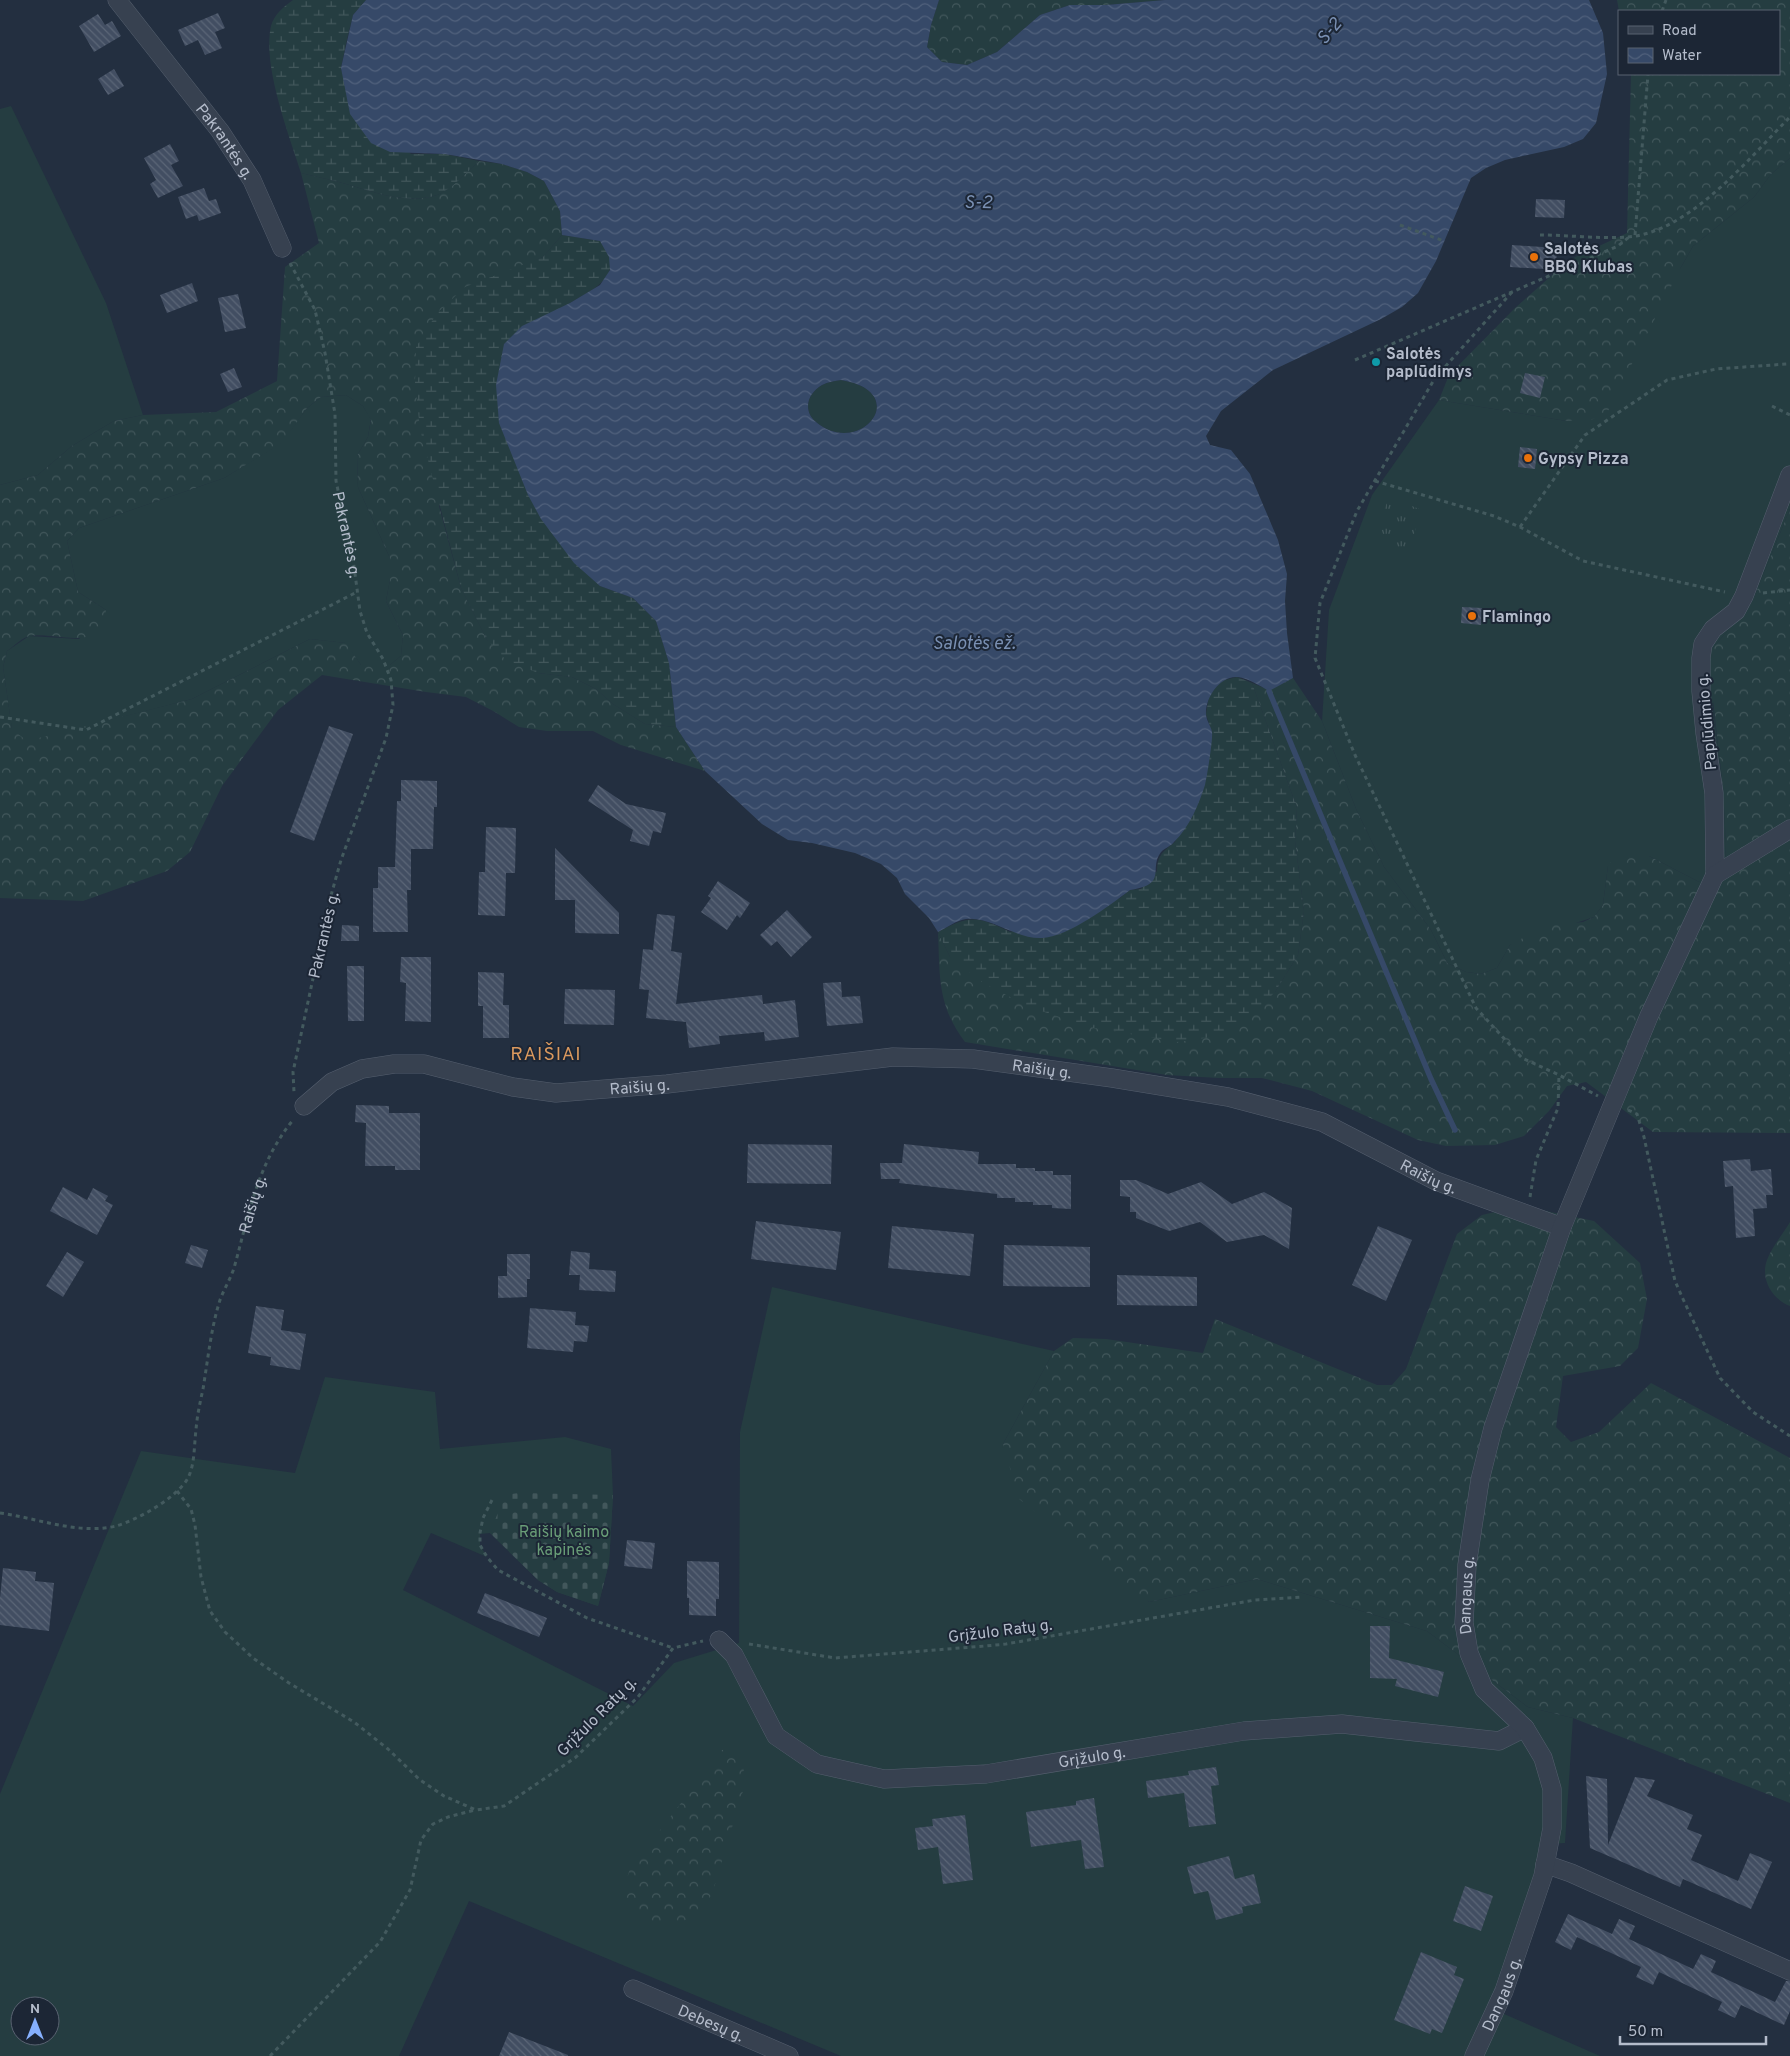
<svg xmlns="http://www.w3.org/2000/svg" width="1790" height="2056" viewBox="0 0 1790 2056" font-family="Overpass,sans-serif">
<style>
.grass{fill:#253d41;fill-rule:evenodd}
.forest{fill:url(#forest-crowns);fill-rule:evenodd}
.wetland{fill:url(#wetland-marsh)}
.cemetery{fill:url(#cemetery-stones)}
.park{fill:url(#park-tufts)}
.water{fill:url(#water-waves);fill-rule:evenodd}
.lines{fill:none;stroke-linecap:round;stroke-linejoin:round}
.stream{stroke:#364968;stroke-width:5.5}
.building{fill:url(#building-back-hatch)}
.minor-casing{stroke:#555f6e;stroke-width:19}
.path{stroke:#435a5e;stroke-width:3;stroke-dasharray:4 4;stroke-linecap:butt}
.minor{stroke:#374150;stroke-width:18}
.food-dot{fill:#e8710a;stroke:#1c2635;stroke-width:2}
.culture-dot{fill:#0f9aa8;stroke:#1c2635;stroke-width:2}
.labels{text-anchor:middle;stroke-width:4;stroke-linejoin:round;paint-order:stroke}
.street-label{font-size:16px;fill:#b4bccb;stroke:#1c2635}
.poi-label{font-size:16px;font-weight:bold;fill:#b4bccb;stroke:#1c2635;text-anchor:start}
.park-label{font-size:16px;fill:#699d77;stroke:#1c2635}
.water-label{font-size:18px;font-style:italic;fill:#7a90b3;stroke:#1c2635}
.quarter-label{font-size:19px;letter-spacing:1px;fill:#db995e;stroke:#1c2635}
</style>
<defs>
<pattern id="forest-crowns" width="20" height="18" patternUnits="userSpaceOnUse" patternTransform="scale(1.25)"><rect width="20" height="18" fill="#253d41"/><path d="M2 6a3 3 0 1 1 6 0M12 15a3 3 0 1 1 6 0" fill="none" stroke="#42575b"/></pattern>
<pattern id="wetland-marsh" width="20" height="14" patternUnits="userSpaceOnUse" patternTransform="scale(1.25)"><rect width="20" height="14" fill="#253d41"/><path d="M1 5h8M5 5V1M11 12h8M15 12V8" fill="none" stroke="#42575b"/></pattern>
<pattern id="cemetery-stones" width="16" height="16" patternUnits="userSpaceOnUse" patternTransform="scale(1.25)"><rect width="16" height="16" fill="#253d41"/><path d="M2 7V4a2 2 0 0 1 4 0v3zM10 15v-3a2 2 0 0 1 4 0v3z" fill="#42575b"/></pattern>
<pattern id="park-tufts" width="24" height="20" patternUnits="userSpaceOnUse" patternTransform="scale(1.25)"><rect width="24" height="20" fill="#253d41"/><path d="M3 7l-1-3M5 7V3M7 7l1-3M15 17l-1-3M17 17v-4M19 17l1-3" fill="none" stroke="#42575b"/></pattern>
<pattern id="water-waves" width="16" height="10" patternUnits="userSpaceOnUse" patternTransform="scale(1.25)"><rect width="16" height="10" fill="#364968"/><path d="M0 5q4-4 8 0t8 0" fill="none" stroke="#51617c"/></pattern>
<pattern id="building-back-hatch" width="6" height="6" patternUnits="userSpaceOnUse" patternTransform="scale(1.25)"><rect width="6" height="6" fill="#424e62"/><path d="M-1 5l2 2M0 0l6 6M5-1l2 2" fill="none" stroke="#5b6677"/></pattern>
</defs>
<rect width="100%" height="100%" fill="#232f40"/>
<path class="grass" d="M11,106l95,197 37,112 -29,6 -42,25 -34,29 -38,10v-376z
M1790,158v351l-38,93 -39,46v59l10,81 3,56 -1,30 -6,7 -20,1 -50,-26 -41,10 -5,39 -9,12 -84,28 -13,23 -16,6 -15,-2 -19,-9 -16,-33 -47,-63 -28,-58 -34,-88 7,-111 43,-115 67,-95 128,21 114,-154 12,-21 61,-49 17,-23z
M841,380c73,12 19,79 -25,42 -14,-12 -8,-29 6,-37 6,-3 13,-4 19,-5z
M346,395l17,11 8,13 -3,18 -11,19 1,31 32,71v22l-4,21 17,34 -2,21 -11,9h-29l-16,-22 -35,-4 -118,60 -165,43 -15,-12 -9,-63 4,-16 22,-15 50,3 27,-29 -28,-18 -11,-51 12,-13 145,-50 57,-35 26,-35 14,-11z
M772,1287l282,64 -51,93 146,158 108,-23 170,52 101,76 45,11 -8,125 -16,1 -54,166 105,46h-759l-372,-155 -70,155h-399v-262l141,-343 154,22 30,-96 110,15 5,57 125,-12 46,12 2,46 -4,68 -11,43 -41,-14 -19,-12 -48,-47 -10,1v11l7,12 -56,-24 -28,57 230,116 41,-43 65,-20 1,-211zM20,2006h30v30h-30z"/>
<path class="forest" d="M939,0h226l-59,5h-36l-30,10 -43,37 -30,13 -25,-3 -15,-15 4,-22z
M1617,0h173v158l-19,16 -17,23 -61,49 -12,21 -74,146 -16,7 -24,1 -128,-21 10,-25 66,-67 54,-48 58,-27 4,-159h148v-63h-160z
M479,161l23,3 25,8 17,9 16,30 2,24 -19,22 -20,9 -84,240 22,82 26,52 51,33 34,4 24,12 17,15 32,20 31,3 29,44 -84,-26 -28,-14h-46l-28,-4 -24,-15 -29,-15 -40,-5 -104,-17 -44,35 -56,76 -32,66 -23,19 -84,30 -83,-3v-413l38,-10 34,-29 42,-25 29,-6 73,-3 61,-31 8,-114 34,-24 -18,-70c11,3 23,5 34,8 32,8 68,25 102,14 13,-5 31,-24 42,-34zM346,395l17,11 8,14 -3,17 -11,19 1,31 32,71v22l-4,21 17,34 -2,21 -11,9h-29l-15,-22 -36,-4 -118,60 -165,42 -15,-12 -9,-62 4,-16c7,-5 16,-14 23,-15 25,-5 73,19 76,-26l-28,-18 -11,-51 12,-13 145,-50 58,-35 25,-35 14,-11z
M1790,509v624l-137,-1 -67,-50 -19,4 -18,25 -25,25 -29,9 -49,1 -28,-6 -106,-49 -50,-13h-43l-52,-3 -202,-33c-28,-37 -25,-66 -27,-110l12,25 325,35 23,-37 6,-44 -9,-70 2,-33 -45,-125 17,7 24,-12 29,43 34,88 28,58 47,63 16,33 19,9 15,2 16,-6 13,-23 37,-20 36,-3 11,-5 9,-12 5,-39 10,-13 31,3 50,26 20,-1 6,-7 1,-30 -3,-56 -14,-123 4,-17 39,-46z
M1521,1206l73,15 46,42 7,36 -9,49 -18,18 -57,10 -7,51 15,15 28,-10 52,-49 139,75v345l-217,-85 -45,-11 -101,-76 -170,-52 -108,23 -130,-103 -16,-55 51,-93 19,-13 33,1 97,14 12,-34 162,66h15l14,-16 51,-135 25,-19z
M1790,1222v84c-18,-7 -30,-27 -23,-46 5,-13 16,-26 23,-38z
M737,1749l5,13 4,19 -33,110 -9,19 -15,9 -19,6h-20l-23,-19 -3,-20 6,-17 92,-119z"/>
<path class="wetland" d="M293,0h73l-13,15 -6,24 -6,29 5,22 65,64h34l34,7c-11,10 -28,29 -42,34 -34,11 -70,-6 -102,-14 -11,-3 -23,-5 -34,-8 -12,-38 -39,-108 -30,-147 3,-11 12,-19 22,-26z
M562,235l38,6c3,5 8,12 10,18 5,22 -25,35 -40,44l30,283 33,12 23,23 13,42 7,64 -31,-3 -32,-20 -17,-15 -24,-12 -34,-4 -32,-13 -19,-20 -26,-52 -41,-159 -5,-46 1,-36 21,-34 28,-26 78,-30z
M1237,677l15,6 45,125 -2,33 9,70 -6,44 -23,37 -32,32 -32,13 -33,5 -84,-14 -65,-21 -47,-25 -32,-25 -12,-25c32,-17 39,-16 72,0l110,-34 10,-8 11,-1 16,-18c0,-15 6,-20 18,-29l37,-109 -6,-19 3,-18 12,-15z"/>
<path class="cemetery" d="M519,1493l94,2 -4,68 -11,43 -41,-14 -19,-12 -48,-47 15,-38z"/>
<path class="park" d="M1389,497l33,13 -14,42 -35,-11z"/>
<path class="water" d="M366,0h573l-8,25 -4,22 15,15 25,3 30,-13 43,-37 30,-10h36l59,-5h424l14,33 4,41 -11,49 -13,16 -19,8 -59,13 -19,8 -15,10 -35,83 -18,32 -16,14 -21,12 -108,51 -52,41 -15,25 4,9 21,5 19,24 28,66 9,34 -2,27 2,32 6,45 -24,13c-9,-5 -21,-13 -31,-14 -18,-2 -33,21 -32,37 0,6 5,12 6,18 1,8 -5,44 -7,53 -6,19 -16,43 -31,57 -3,4 -9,6 -12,9 -15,17 8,33 -32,39 -21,16 -61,46 -87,48 -26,2 -52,-22 -77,-19 -9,1 -20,9 -28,13l-9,-14 -24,-24 -8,-16 -16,-14 -26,-11 -43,-10 -24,-3 -26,-16 -57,-53 -29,-44 -7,-64 -13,-42 -23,-23 -33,-12 -26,-23 -33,-44 -13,-24 -29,-72 -3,-38 8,-41 18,-18 48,-23 30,-18 10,-15 -1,-13 -9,-16 -38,-6 -2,-24 -16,-30 -17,-9 -25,-8 -57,-10 -55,-2 -19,-9 -21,-29 -9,-46 12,-53zM841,380c73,12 19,79 -25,42 -14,-12 -8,-29 6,-37 6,-3 13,-4 19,-5z"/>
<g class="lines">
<path class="stream" d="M1269,691l162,388 24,51"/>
</g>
<path class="building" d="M218,13l7,15 -10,4 7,16 -17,7 -7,-15 -13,6 -7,-16z
M98,14l7,11 7,-4 9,15 -27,16 -15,-26z
M114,69l10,17 -16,9 -10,-16z
M170,144l9,17 -8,4 12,21 -25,12 -8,-14 6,-4 -12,-22z
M204,188l5,13 7,-2 5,14 -22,8 -2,-6 -11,4 -8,-22z
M1536,199l29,1 -1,18 -29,-1z
M1512,245l45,3 -1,20 -13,-1 1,2 -34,-2z
M192,283l6,18 -31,12 -7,-18z
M238,294l8,34 -21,4 -7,-34z
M234,368l8,19 -14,5 -8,-18z
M1525,373l20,4 -5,21 -20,-5z
M1520,447l17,2 -2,20 -17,-2z
M1462,607l20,1 -1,17 -20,-2z
M329,726l24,8 -39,107 -24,-9z
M401,780l36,1v26h-3l-1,42h-22v41h-4l1,42h-35v-44h5v-21h17l2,-66h4z
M598,785l28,19 40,9 -5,20 -8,-2 -4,15 -19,-5 3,-11 -45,-29z
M486,827l30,1 -1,45h-9l-1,43 -27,-1 1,-43h6z
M555,848l64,65v21l-44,-1v-33h-20z
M718,881l32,22 -10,15 -3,-3 -10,15 -26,-18 10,-14 -3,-2z
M787,910l25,27 -21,20 -14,-16 -6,5 -11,-11z
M657,914l18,2 -4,35 11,2 -6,51 86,-9 1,9 32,-4 4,37 -34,4 -1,-9 -45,4 1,8 -31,4 -3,-26 -40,-4 3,-28 -10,-1 4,-40 10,1z
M342,925l17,1v15h-18z
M401,957h30v65l-26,-1 1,-38 -6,-1z
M347,966h17v55h-16z
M478,972l26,1 -1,32h6v33h-26v-32h-5z
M841,982l1,15 18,-1 3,27 -36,3 -4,-43z
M565,989l50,1 -1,35 -50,-1z
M356,1105l33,1v7h31v57h-25v-4h-30l1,-43 -11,-1z
M748,1144l84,1 -1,39 -84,-1z
M904,1144l75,8 -1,12h38v4h19v3h18v4h18v34l-19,-1v-3h-19v-3h-18v-4h-18v-4l-98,-11 1,-4h-19l-1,-16h22z
M1750,1159l1,12 20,-2 2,26h-7l1,13 -14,1 2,27 -19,2 -3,-52 -8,1 -2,-26z
M1120,1180h16l32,14 33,-12 31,22 32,-12 28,16 -3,41 -25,-14 -37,7 -27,-20 -31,9 -33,-13v-6h-6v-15l-10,-1z
M63,1187l24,13 6,-12 15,8 -3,5 8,4 -16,30 -47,-24z
M756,1221l85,11 -5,38 -85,-11z
M892,1226l82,8 -4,42 -82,-8z
M1378,1226l34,14 -26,61 -34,-16z
M191,1245l17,5 -6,18 -17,-5z
M1004,1245l86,2v40l-87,-1z
M571,1251l19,2 -1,16 27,2 -1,21 -36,-2 1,-15h-11z
M67,1252l17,10 -21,35 -17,-11z
M507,1254h23v25h-3v18l-29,1v-22h9z
M1117,1275l80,2v29l-80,-1z
M256,1306l28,4 -3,20 25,4 -6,36 -30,-5 1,-8 -23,-4z
M530,1308l46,4 -1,13 14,1 -2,16 -13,-1 -1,11 -46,-4z
M627,1540l28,3 -3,26 -28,-3z
M687,1561l32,1v37h-3v17l-27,-1v-17h-2z
M3,1568l33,4 -1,9 19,2 -5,48 -49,-6v-27z
M485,1593l62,25 -8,19 -62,-24z
M1370,1626h20l-1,32 55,14 -6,25 -43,-11 2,-7 -27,-1z
M1216,1767l3,18 -8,1 5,38 -27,3 -5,-34 -36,5 -2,-17 43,-6 -1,-4z
M1586,1776l21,3 1,66 27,-68 20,3 -8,16 46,19 -6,14 15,6 -11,25 47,21 12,-28 22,9 -21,47 -68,-30 -3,8 -90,-39z
M1094,1798l10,69 -19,2 -4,-29 -50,7 -5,-35 50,-7v-4z
M965,1815l8,65 -30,4 -5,-37 -20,3 -3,-22 18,-2 -1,-7z
M1229,1856l6,23 19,-5 7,29 -19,4 1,6 -27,7 -8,-29 -14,3 -7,-27z
M1465,1886l28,10 -12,35 -28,-10z
M1568,1914l44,20 7,-15 16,7 -6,13 64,30 8,-15 15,7 -5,11 64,30 11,-21h4v30l-6,14 -43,-20 -6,13 -17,-8 4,-8 -63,-30 -6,13 -17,-8 5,-10 -64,-30 -6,13 -16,-8z
M1421,1952l36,15 -3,8 10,4 -22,54 -10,-4 -2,5 -36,-14z
M509,2032l59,23v1h-69z"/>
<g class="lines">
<g class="minor-casing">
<g id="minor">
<path id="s3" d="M117,0l103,131 32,49 30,68"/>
<path d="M1715,875l-1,-82 -9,-60 -4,-42v-33l2,-14 10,-15 23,-18 8,-15 46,-121"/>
<path id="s4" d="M304,1106l28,-24 30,-13 32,-5h30l89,23 43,6 111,-9 226,-27 80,2 139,19 116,19 94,25 114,59 126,46"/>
<path id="s5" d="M719,1640l15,15 42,81 41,28 67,15 102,-5 258,-43 98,-7 157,17 26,-13"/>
<path d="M1545,1864l26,9 219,98"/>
<path id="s6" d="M633,1989l156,67"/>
<path id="s7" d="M1474,2056l30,-65 39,-115 9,-48v-39l-9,-31 -18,-30 -41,-39 -15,-36 -5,-30 3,-58 13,-85 13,-52 69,-201 87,-211 66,-141 75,-46"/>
</g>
</g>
<g class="path">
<path d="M1662,11l4,-11"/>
<path d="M1400,225l44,16"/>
<path d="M1540,235c28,0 59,4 87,2 62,-4 121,-78 163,-120"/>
<path d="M1635,235l13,-161"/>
<path id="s1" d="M290,263l25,47 10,43 10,61 1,67 17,78 7,52 7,22 16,26 8,21 2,25 -7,33 -45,122 -11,39 -37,173 1,20"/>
<path d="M1512,292l-77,86 -78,133 -37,92 -5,55 40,97 121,253 46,50 37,17 39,21"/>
<path d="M1355,360l263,-114 11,-9"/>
<path d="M1772,406l18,9"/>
<path d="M1375,481l119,35 26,11 63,34 142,31"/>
<path d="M1520,527l65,-92 82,-55 49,-11 71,-5"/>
<path d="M1763,593l27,-3"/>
<path d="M0,717l86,13 271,-138"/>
<path d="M1628,1110l9,4 7,23 31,144 8,18 37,79 33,34 37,24"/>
<path d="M1530,1197l6,-37 22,-52 1,-33"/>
<path d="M177,1491l14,18 4,16 6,52 9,34 15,21 28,26 36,25 65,39 34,27 32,31 24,16 32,14 28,-4 72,-49 62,-60 35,-49 30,-7"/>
<path d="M492,1500l-9,18 -3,15v12l7,12 11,13 89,48 86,30"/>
<path id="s2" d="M0,1513c37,5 78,22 116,13 21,-6 61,-28 72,-48 7,-14 6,-33 8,-48 1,-14 4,-27 7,-41 5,-30 8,-61 17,-89 4,-11 10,-20 14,-32 15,-53 23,-105 60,-149"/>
<path d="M749,1644l86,14 150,-12 21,-2 249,-44 48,-3"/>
<path d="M270,2056l110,-114 30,-52 11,-50 12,-16 15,-7 27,-7"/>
</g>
<use href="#minor" class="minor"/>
</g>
<g class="food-dot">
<circle cx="1534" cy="257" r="5"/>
<circle cx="1528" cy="458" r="5"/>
<circle cx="1472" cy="616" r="5"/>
</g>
<circle class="culture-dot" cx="1376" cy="362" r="5"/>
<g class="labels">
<g class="street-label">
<text dy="6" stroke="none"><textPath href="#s3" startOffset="178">Pakrantės g.</textPath></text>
<text dy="6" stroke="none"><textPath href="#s1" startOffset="281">Pakrantės g.</textPath></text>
<text transform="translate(1706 722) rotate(-95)" y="6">Paplūdimio g.</text>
<text transform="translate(323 935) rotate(-77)" y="6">Pakrantės g.</text>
<text dy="6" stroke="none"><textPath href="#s4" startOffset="756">Raišių g.</textPath></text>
<text dy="6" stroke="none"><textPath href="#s4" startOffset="351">Raišių g.</textPath></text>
<text dy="6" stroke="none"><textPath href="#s4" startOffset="1161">Raišių g.</textPath></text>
<text dy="6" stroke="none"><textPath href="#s2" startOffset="488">Raišių g.</textPath></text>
<text dy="6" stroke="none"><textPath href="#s7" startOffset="502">Dangaus g.</textPath></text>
<text transform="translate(1000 1630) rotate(-7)" y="6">Grįžulo Ratų g.</text>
<text transform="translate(596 1716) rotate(-45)" y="6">Grįžulo Ratų g.</text>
<text dy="6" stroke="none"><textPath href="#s5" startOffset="440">Grįžulo g.</textPath></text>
<text dy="6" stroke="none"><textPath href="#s7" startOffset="68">Dangaus g.</textPath></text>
<text dy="6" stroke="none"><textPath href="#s6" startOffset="85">Debesų g.</textPath></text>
</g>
<g class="poi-label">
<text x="1544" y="254">Salotės<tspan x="1544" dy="18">BBQ Klubas</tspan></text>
<text x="1386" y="359">Salotės<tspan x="1386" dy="18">paplūdimys</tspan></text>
<text x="1538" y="464">Gypsy Pizza</text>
<text x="1482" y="622">Flamingo</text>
</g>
<g class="park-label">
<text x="564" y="1537">Raišių kaimo<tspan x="564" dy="18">kapinės</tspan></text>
</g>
<g class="water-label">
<text transform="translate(1329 31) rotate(-50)" y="6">S-2</text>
<text transform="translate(978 202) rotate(1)" y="6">S-2</text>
<text x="974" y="649">Salotės ež.</text>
</g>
<g class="quarter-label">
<text x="546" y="1060">RAIŠIAI</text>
</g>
</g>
<rect x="1618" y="10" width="162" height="65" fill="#1c2635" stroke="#596271"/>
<rect x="1628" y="26" width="25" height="8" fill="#374150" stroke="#596271"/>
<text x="1662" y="35" font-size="15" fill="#b4bccb">Road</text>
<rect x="1628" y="48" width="25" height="15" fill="url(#water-waves)" stroke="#596271"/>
<text x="1662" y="60" font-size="15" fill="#b4bccb">Water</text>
<g transform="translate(35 2021)"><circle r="24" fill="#1c2635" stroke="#596271"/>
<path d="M0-4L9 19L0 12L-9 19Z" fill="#86b0fd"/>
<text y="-8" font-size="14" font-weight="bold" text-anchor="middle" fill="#b4bccb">N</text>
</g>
<path d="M1620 2036v8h146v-8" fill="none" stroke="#b4bccb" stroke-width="2.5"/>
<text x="1628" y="2036" font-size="15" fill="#b4bccb" stroke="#1c2635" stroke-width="4" paint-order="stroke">50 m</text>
</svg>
